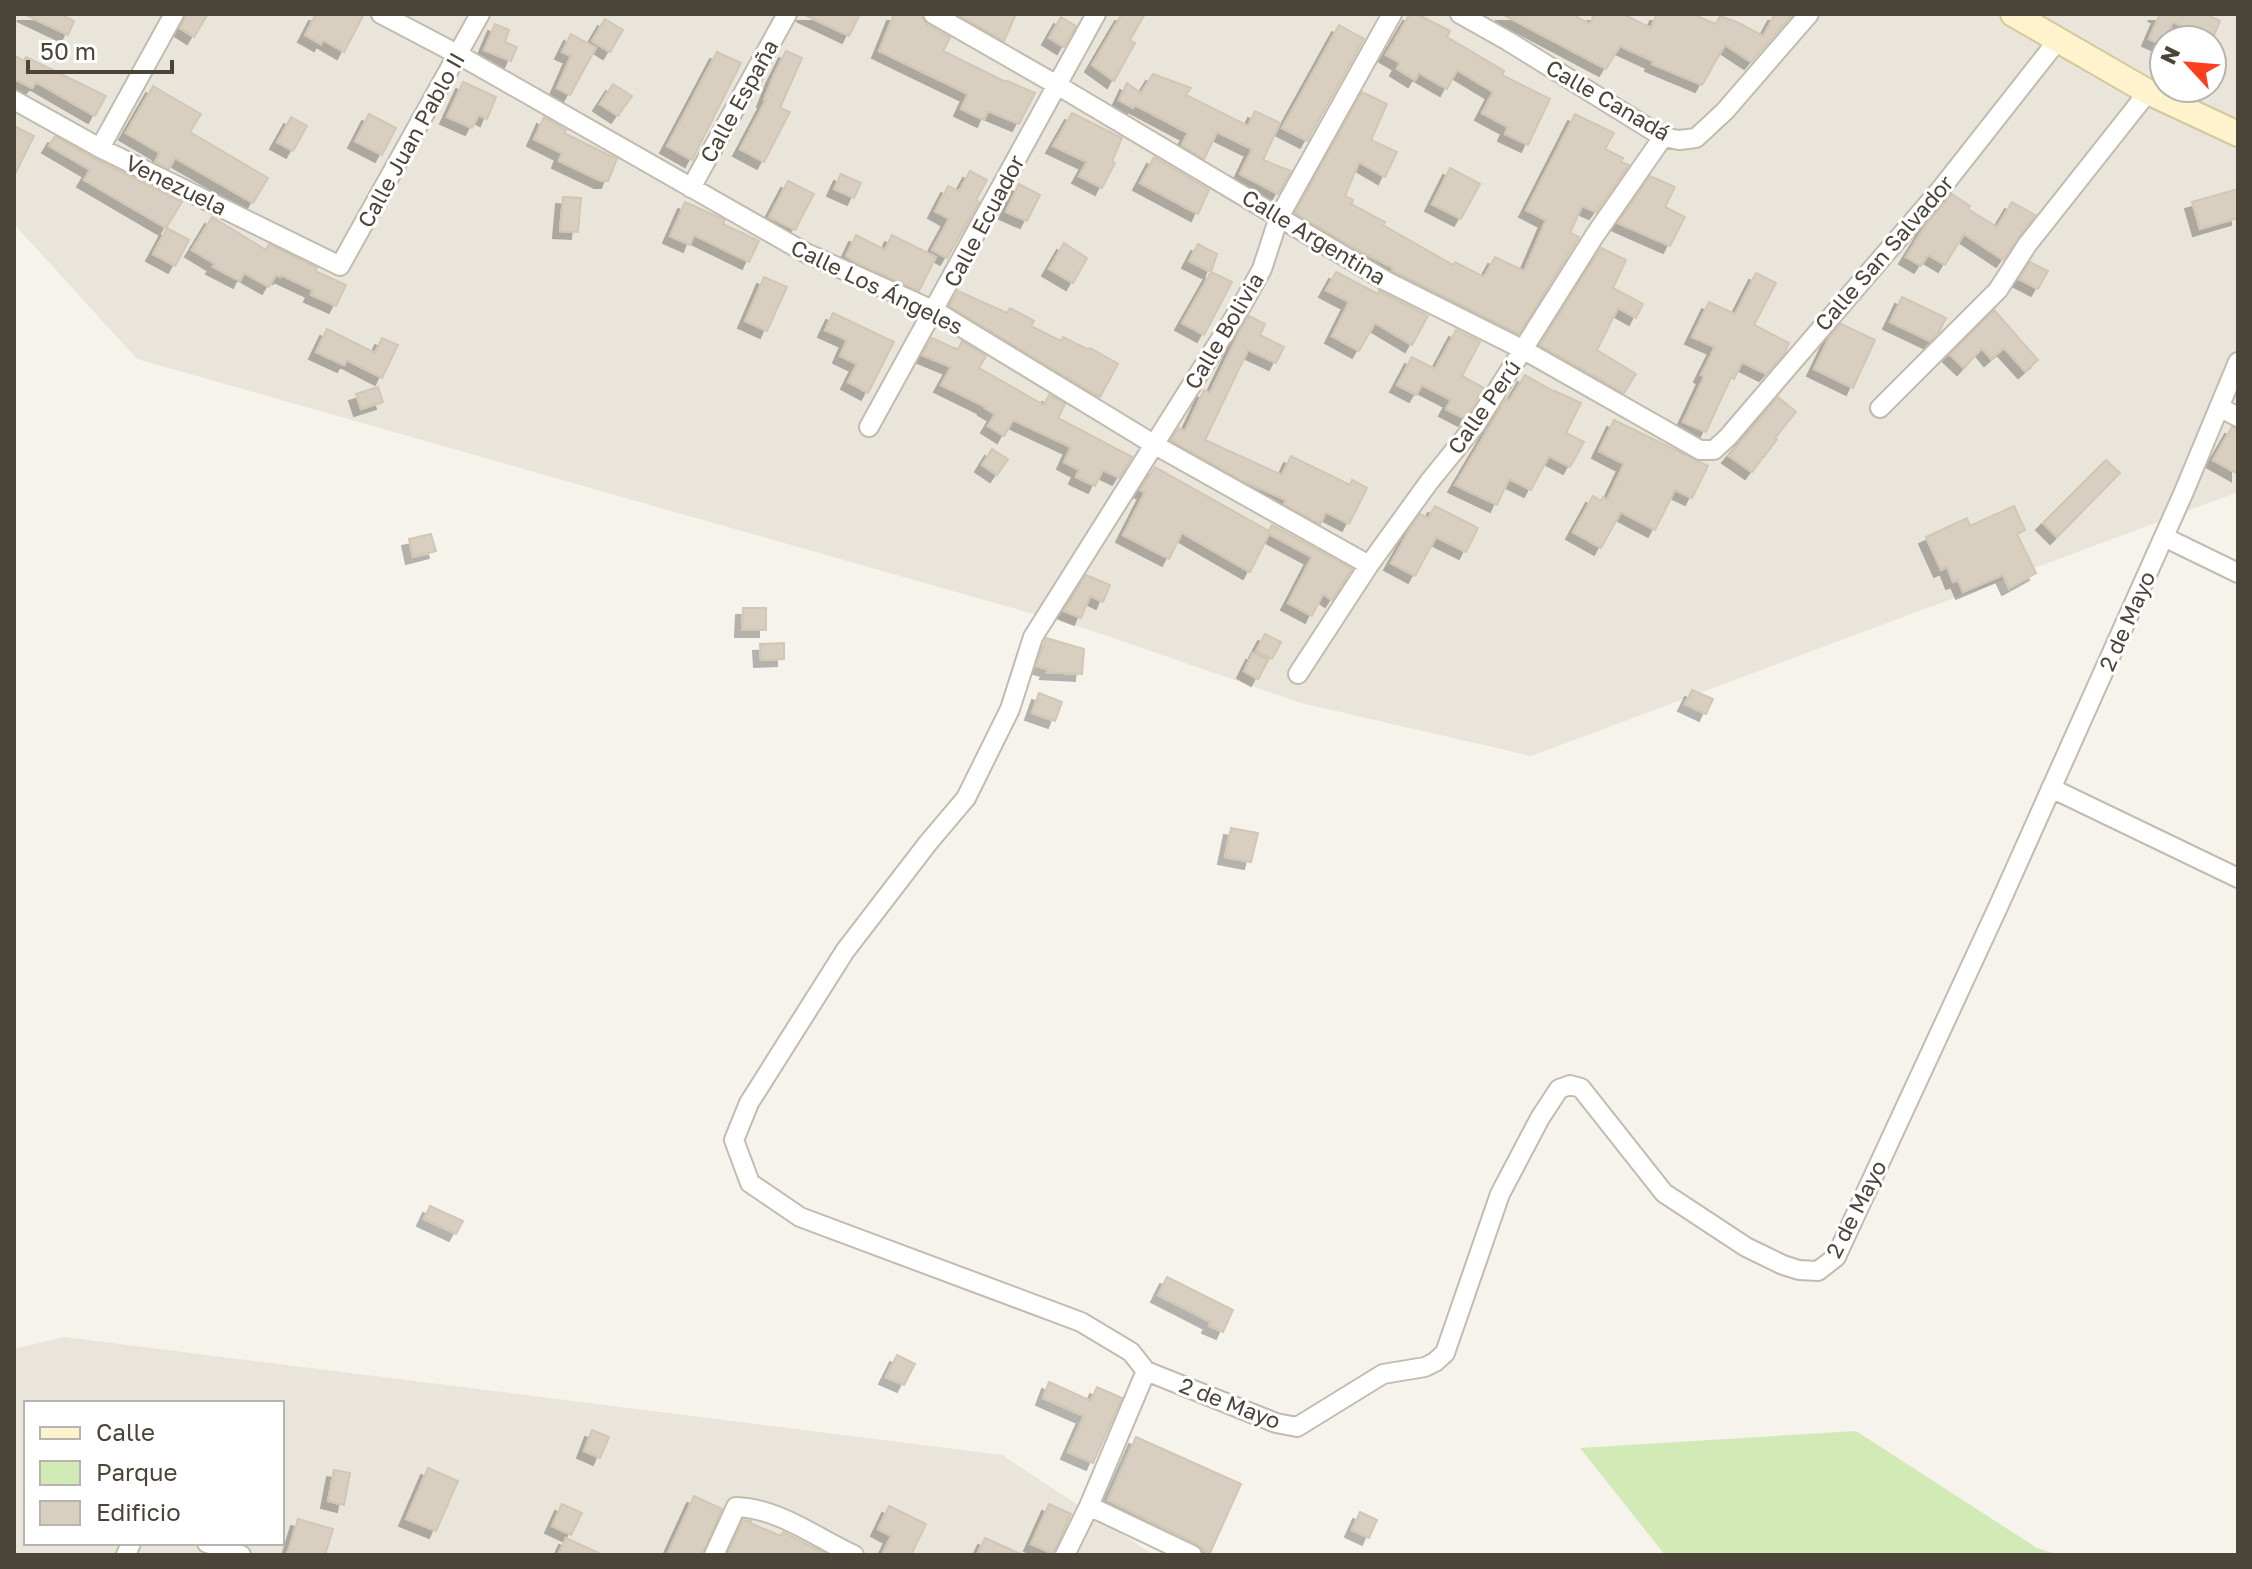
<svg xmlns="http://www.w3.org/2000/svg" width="2252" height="1569" viewBox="0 0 2252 1569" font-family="'Golos Text',sans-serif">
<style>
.residential{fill:#eae5da;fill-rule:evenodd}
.green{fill:#d2eab5}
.building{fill:#d8cfc1;stroke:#d3c7b4;stroke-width:2;filter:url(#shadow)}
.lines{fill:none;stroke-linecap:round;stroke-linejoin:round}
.street-casing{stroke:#c2bbae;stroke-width:22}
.secondary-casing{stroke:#d6c79b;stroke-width:28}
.street{stroke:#fff;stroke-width:18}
.secondary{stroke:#fff3cd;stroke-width:24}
.labels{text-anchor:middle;stroke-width:6;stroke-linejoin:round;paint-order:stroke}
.street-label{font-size:22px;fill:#4b4439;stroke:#fff}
</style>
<defs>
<filter id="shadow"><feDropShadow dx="-7" dy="7" stdDeviation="0" flood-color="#0004"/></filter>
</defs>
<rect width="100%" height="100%" fill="#f6f3ec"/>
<path class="residential" d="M14,14h2224v478l-707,264 -230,-53 -211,-73 -953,-271 -123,-135zM2164,40h48v48h-48z
M64,1337l938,118 152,100h-1140v-206zM26,1403h256v140h-256z"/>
<path class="green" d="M1856,1431l181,117 21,7h-393l-85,-107z"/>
<path class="building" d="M24,14h36l14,7 -6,14z
M186,14h22l-14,23 -14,-9z
M316,14h48l-20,38 -21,-12 -2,4 -16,-9z
M803,14h57l-11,22z
M894,14h27l5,10 24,14 -7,13 63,31 1,-1 28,12 -16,31 -31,-13 -4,9 -23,-11 7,-15 -89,-43z
M957,14h59l-12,27z
M1122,14h23l-15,26 5,3 -21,38 -22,-16z
M1410,14h7l33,17 -3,6 57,34 -2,4 48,24 -22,46 -23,-11 3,-7 -26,-14 11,-21 -36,-22 -10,19 -28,-16 -4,7 -18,-11 3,-6 -14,-8z
M1502,14h70l18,10 4,-10h29l28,14 6,-14h35l24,10 4,-8 19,7 24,13 12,-22h18l-42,48 -26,-17 -23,40 -50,-21 1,-3 -33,-15 -14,23z
M2155,14h51l14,7 -8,19 -39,-18 -11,23 -13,-6 10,-23z
M1061,17l15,9 -12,21 -15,-9z
M605,19l18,11 -13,22 -18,-11z
M495,24l14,6 -4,12 12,5 -6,14 -27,-11z
M1339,25l25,14 -57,102 -25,-13z
M571,34l25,14 -26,47 -13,-7 14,-32 -9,-4z
M786,51l16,7 -22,50 10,4 -26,50 -24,-13 26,-49h-2l9,-23z
M717,52l24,11 -49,97 -25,-14z
M14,55l10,6 2,-4 80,39 -11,20 -59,-34 -4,6 -18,-9z
M1153,74l38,14 -5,7 62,31 7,-15 25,12 -17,37 28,11 -13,23 -38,-20 12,-25 -35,-17 -13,27 -22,-14 6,-12 -53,-28 -2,3 -14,-8 8,-17 14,10z
M463,82l33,15 -9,22 -8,-4 -7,13 -25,-11z
M613,84l19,12 -14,20 -18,-12z
M153,86l48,28 -11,18 78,46 -15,25 -78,-45 -6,11 -14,-7 5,-9 -34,-20z
M1362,92l25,12 -16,36 26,12 -12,25 -26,-15 -14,34 8,4 -2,4 34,18 -2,3 70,40 2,-3 29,15 11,-20 29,14 22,-51 -20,-10 49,-96 39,19 -9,16 18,9 -2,4 8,3 -33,47 -14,-6 -12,27 9,4 -60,97 -127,-64 1,-2 -37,-19 -61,-36z
M1072,113l50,25 -10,23 3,2 -13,25 -23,-12 8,-14 -34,-16z
M369,114l27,14 -14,27 -27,-14z
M291,117l16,9 -14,25 -16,-9z
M544,117l22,13 -2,3 53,26 -9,22h-7l-42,-20 3,-8 -28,-14z
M14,126l20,10 -20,40z
M55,136l40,23 87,43 -16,26 -82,-48 6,-10 -41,-24z
M1154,157l55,33 -11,24 -58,-31z
M1450,168l30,16 -19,35 -29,-15z
M970,171l17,9 -11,20 3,2 -32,56 -15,-8 17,-31 -14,-8 13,-25 11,5z
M841,174l20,9 -7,15 -20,-9z
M1650,176l25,11 -10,20 20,10 -15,29 -52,-23z
M788,181l26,13 -19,36 -26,-13z
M1019,184l21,11 -13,26 -21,-9z
M2238,189v29l-38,11 -8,-27z
M1952,194l18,12 -2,3 29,18 15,-25 23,13 -32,45 -39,-26 -19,31 -17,-10 -7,11 -15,-9 21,-34z
M563,197l18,1 -3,34 -18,-1z
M685,202l40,18 -2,4 36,17 -10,21 -55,-27 -4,10 -20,-9z
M212,217l54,33 3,-6 48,24 -2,3 31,14 -10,21 -25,-11 2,-5 -32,-15 -1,2 -4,-2 -7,12 -25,-14 -4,8 -27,-14 2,-3 -23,-14z
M167,228l22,12 -14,26 -22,-12z
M856,235l29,15 7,-15 44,22 -17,34 -62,-28 -11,-7z
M1064,243l23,15 -14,25 -24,-14z
M1198,244l19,10 -6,18 -22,-11z
M1601,248l25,12 -13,28 30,16 -7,14 -18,-10 -21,42 39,24 -12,19 -84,-48z
M2030,262l18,9 -10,18 -19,-10z
M1211,272l21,10 -28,53 -22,-12z
M1336,272l42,22 1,-3 49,25 -16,29 -37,-22 -16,28 -27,-15 17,-34 -23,-12z
M1756,273l20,10 -22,42 35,18 -5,11 -18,20 -24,-12 -8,17 -3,-2 -25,55 -23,-10 21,-45 -3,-2 14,-28 -23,-10 17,-35 26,12z
M764,277l23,10 -20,44 -22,-10z
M958,291l49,22 3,-5 24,13 -3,5 30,15 2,-4 26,13 1,-2 28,16 -18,33 -151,-91z
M1902,297l44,21 -7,14 -9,9 -40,-19z
M1994,310l44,50 -13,11 -21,-23 -13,11 -9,-11 -18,20 -14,-13z
M833,313l61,29 -26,51 -20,-11 9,-18 -17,-8 7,-16 -22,-10z
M1249,316l16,8 -5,11 24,12 -8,16 -28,-13 -43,90 77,35 9,-19 59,29 2,-5 15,8 -18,36 -23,-12 -6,12 -36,-20 2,-4 -45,-20 -70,-40 8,-12 6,3 19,-41 6,3 30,-62z
M1841,324l34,16 -22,48 -39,-19 15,-31z
M327,329l48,24 7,-15 16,7 -16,33 -35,-18 -3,5 -28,-13z
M1456,330l24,12 -18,34 22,12 -19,31 -19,-10 5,-9 -29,-15 -6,10 -19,-10 15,-28 23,12z
M932,338l26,12 4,-9 24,15 -7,12 65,37 5,-10 16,9 -7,14 74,39 -13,21 -16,-8 -8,16 -19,-9 3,-7 -15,-8 7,-15 -58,-27 -9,16 -16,-10 7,-12 -10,-6 1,-1 -45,-22 10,-18 -29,-12z
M1525,375l30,17v-1l26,12 -15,30 18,9 -14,25 -21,-11 -18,34 -22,-11 -12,26 -42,-20 51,-86 3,2z
M378,387l5,15 -22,7 -5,-15z
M1778,397l18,15 -21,26 2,1 -13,18h-1l-11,15 -23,-16z
M1614,420l94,46 -16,32 -17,-8 -20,40 -34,-18 -20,36 -28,-16 20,-36 8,5 2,-4 4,3 17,-36 -25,-13z
M2232,427l6,2v45l-25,-14z
M992,449l16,10 -11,16 -15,-10z
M2106,460l14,13 -63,64 -14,-14z
M1155,467l114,64 3,-6 80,44 -20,31 -9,-6 -11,22 -24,-13 24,-46 -43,-23 -19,38 -68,-39 -13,26 -46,-24 22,-43 -5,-2z
M1435,506l43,22 -12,24 -30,-15 -21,39 -24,-13 19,-34 10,-15 8,4z
M2014,506l11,24 -8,4 19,39 -27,15 -6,-13 -40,17 -5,-12 -5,2 -6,-15 -6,3 -15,-33 41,-19 3,8z
M431,534l5,17 -23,6 -4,-18z
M1086,575l24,10 -7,17 -13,-6 -9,22 -17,-7z
M743,608h23v22h-24z
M1265,634l16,8 -9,17 -16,-8z
M1046,638l38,11 -2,25 -35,-2 1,-3 -12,-3z
M784,643v16l-23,1 -1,-16z
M1253,653l15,7 -10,19 -14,-8z
M1692,690l21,9 -7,15 -21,-10z
M1039,693l23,9 -7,19 -23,-8z
M1231,828l27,5 -7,29 -26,-5z
M430,1206l33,15 -7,13 -32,-15z
M1167,1277l66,33 -10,22 -14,-6 2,-4 -53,-27z
M897,1355l18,9 -11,21 -18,-8z
M1049,1382l42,19 6,-14 25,11 -29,65 -25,-11 16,-36 -41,-18z
M592,1430l17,7 -9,21 -16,-7z
M1136,1437l105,47 -31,69 -7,-3 -6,-6 -89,-44z
M428,1468l30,13 -22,50 -30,-12z
M334,1470l16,3 -6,32 -16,-4z
M694,1496l28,13 -20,46h-35z
M562,1504l20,9 -11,22 -19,-9z
M1049,1504l22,10 -18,40 -22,-10z
M889,1506l37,18 -15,31h-29l9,-19 -13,-7z
M1360,1512l17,8 -8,18 -17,-8z
M298,1519l35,10 -8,26h-38z
M743,1520l8,1 -1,2 31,13 2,-4 45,23h-101z
M566,1538l37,17h-45z
M985,1538l38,17h-46z"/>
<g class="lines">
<g class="street-casing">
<path id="street" d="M381,14l78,41 347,198 129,58 220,134 214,120
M933,14l124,71 329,196 138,69 176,100h14l14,-13 212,-247 118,-150
M1392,14l-113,203 -17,52 -20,36 -209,332 -23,72 -44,89 -38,45 -83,108 -96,152 -15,37 16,43 50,34 281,105 50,30 15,19 130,52 21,4 86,-53 42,-7 10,-5 10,-9 55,-159 40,-76 19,-29 11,-4 11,3 83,105 82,54 37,18 16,5 19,1 18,-14 163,-352 184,-411 55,-132
M1460,14l48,27 155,96 16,3 17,-2 29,-27 84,-97
M14,100l86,48 240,118 140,-252
M100,148l74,-134
M691,188l96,-174
M2219,407l19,10
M1880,408l118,-118 29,-45 121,-153
M869,427l227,-413
M2164,537l74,36
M1298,674l71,-109 60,-83 47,-58 119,-189 68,-98
M2051,788l187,90
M1089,1506l103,49
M207,1543l34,12
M126,1555l5,-12
M714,1555l22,-48c42,1 81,31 118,48
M1065,1555l24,-49 57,-135"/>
</g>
<g class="secondary-casing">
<path id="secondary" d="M2013,14l135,78 90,42"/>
</g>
<use href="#street" class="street"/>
<use href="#secondary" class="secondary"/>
</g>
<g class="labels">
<g class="street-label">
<text transform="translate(1608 100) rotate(30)" y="8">Calle Canadá</text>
<text transform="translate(739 101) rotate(-61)" y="8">Calle España</text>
<text transform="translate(411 140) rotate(-61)" y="8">Calle Juan Pablo II</text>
<text transform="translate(176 185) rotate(26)" y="8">Venezuela</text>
<text transform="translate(984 221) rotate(-62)" y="8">Calle Ecuador</text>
<text transform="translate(1314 237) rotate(31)" y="8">Calle Argentina</text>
<text transform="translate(1884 253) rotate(-49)" y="8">Calle San Salvador</text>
<text transform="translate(877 287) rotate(26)" y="8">Calle Los Ángeles</text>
<text transform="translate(1224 331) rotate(-59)" y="8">Calle Bolivia</text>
<text transform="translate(1484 407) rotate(-55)" y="8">Calle Perú</text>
<text transform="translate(2127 621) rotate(-66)" y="8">2 de Mayo</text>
<text transform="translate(1856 1209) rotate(-63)" y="8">2 de Mayo</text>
<text transform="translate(1230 1403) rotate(21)" y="8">2 de Mayo</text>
</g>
</g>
<rect width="2252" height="1569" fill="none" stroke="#4b4439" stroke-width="32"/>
<rect x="24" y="1401" width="260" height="144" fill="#ffffff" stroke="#b7b4b0" stroke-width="2"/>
<rect x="40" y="1427" width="40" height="12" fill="#fff3cd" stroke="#b7b4b0" stroke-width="2"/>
<text x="96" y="1441" font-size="24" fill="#4b4439">Calle</text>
<rect x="40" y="1461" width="40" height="24" fill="#d2eab5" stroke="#b7b4b0" stroke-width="2"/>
<text x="96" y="1481" font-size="24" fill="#4b4439">Parque</text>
<rect x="40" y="1501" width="40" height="24" fill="#d8cfc1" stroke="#b7b4b0" stroke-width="2"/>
<text x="96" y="1521" font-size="24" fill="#4b4439">Edificio</text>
<g transform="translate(2188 64) rotate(296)"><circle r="38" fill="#ffffff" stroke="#b7b4b0" stroke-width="2"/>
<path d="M0-6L14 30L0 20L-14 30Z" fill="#fc3f1d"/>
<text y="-12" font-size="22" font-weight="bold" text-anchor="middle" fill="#4b4439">N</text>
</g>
<path d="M28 60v12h144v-12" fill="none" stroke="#4b4439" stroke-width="4"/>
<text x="40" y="60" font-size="24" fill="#4b4439" stroke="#ffffff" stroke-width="6" paint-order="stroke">50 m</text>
</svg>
